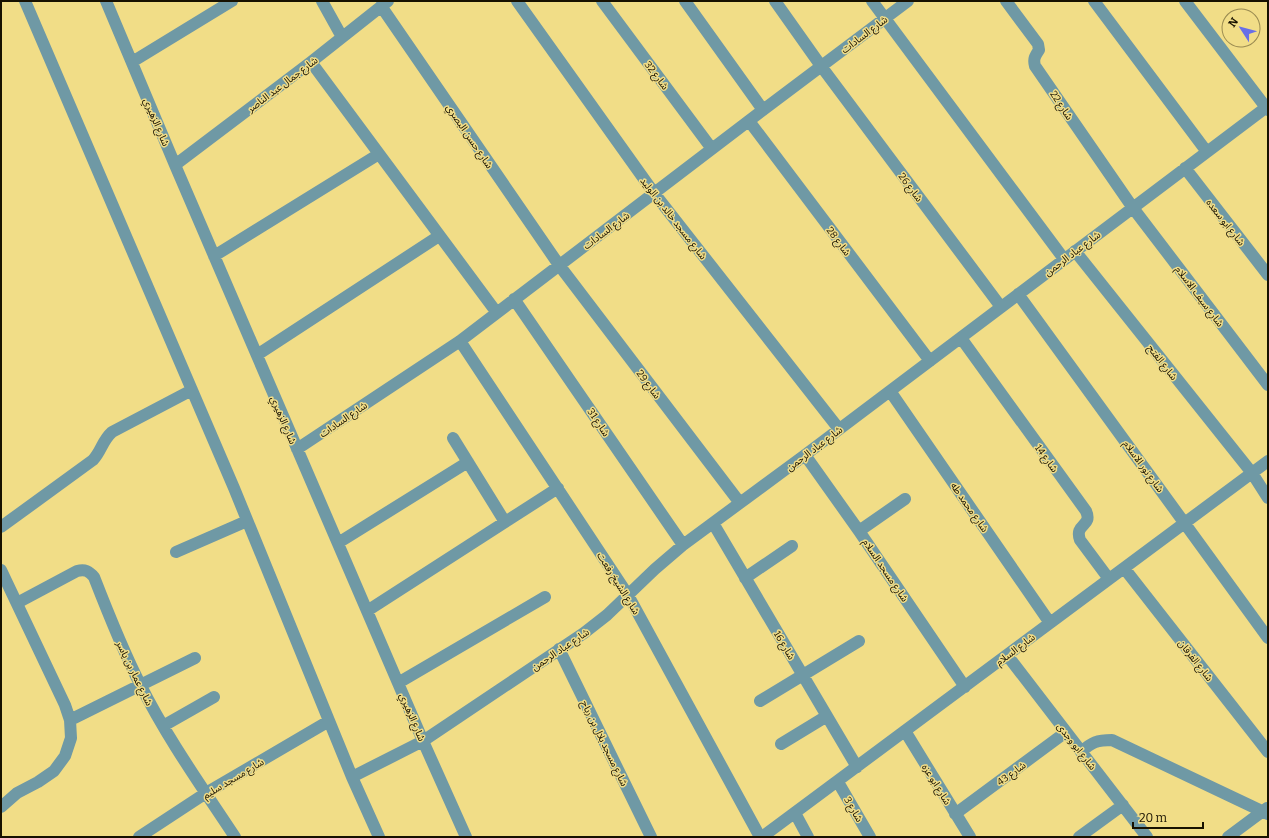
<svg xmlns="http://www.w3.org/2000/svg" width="1269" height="838" viewBox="0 0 1269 838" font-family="Bitter,'Noto Sans Arabic',serif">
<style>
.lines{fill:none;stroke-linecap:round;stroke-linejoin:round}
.minor{stroke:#6f99a5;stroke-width:12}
.labels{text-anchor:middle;stroke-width:3;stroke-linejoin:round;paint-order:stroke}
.street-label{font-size:10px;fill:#171100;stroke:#f1dd87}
</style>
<rect width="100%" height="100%" fill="#f1dd87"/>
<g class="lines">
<path class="minor" d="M25,1l209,487 118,289 27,60
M106,1l69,164 248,576 43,96
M322,1l20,36
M517,1l137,192 185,236
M602,1l110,148
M685,1l78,109
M775,1l46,65 180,241
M872,1l192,258
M1006,1l32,43 1,6c-4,6 -6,9 -4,16l98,142 135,177
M1094,1l113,151
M1185,1l83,109
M381,6l178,259 181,238
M132,62l100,-61
M311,62l186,251
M749,121l181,240
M175,165l136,-103 77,-61
M1185,168l83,107
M1075,251l177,222 16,25
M214,256l165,-102
M1018,294l250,344
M514,299l169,246
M961,338l125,173c7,16 -12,12 -6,29l29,39
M460,341l168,254 132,242
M257,355l182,-119
M890,391l160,232
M453,438l52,84
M297,449l163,-108 303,-231 145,-109
M805,455l54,76 106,156
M713,523l144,244
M1,527l92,-67c9,-10 9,-19 19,-28l80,-42
M859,531l46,-32
M338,543l130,-81
M176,552l71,-31
M1124,568l144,184
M1,570l64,135 5,15 1,18 -6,18 -11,15 -16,11 -21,11 -16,14
M745,578l47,-32
M17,603l60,-32c8,-2 12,0 17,6 14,36 28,72 46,107 27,54 62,103 95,153
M367,611l191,-123
M559,649l92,188
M1007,655l140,182
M398,683l147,-86
M760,701l99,-60
M70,720l125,-62
M163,726l51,-29
M905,731l65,106
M781,744l46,-28
M1081,752c11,-10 16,-12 31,-12l156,74
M352,777l71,-36 161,-108 23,-18 48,-46 28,-24 122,-90 463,-349
M838,782l32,55
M795,813l13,24
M955,814l111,-82
M139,837l67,-44 123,-72
M762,837l506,-376
M1079,837l44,-32
M1228,837l39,-29"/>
</g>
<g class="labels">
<g class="street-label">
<text transform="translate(864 34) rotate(-37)" y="4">شارع السادات</text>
<text transform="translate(657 75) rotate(53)" y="4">شارع 32</text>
<text transform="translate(282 84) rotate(-37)" y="4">شارع جمال عبد الناصر</text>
<text transform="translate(1062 105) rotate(56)" y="4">شارع 22</text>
<text transform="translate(157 122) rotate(67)" y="4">شارع الزهيري</text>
<text transform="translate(470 136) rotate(56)" y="4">شارع حسن البصري</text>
<text transform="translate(911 187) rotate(53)" y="4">شارع 26</text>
<text transform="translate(674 218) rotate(52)" y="4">شارع مسجد خالد بن الوليد</text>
<text transform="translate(1226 222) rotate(52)" y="4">شارع ابو سعده</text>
<text transform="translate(606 230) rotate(-37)" y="4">شارع السادات</text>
<text transform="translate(839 241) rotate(53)" y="4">شارع 28</text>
<text transform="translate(1072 253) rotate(-37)" y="4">شارع عباد الرحمن</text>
<text transform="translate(1200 296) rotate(53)" y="4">شارع سيف الاسلام</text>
<text transform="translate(1163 362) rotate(52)" y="4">شارع الفتح</text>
<text transform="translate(649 384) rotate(53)" y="4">شارع 29</text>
<text transform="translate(343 419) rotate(-34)" y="4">شارع السادات</text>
<text transform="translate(284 420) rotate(67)" y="4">شارع الزهيري</text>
<text transform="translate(599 422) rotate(56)" y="4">شارع 31</text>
<text transform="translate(814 448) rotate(-37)" y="4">شارع عباد الرحمن</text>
<text transform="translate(1047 458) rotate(54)" y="4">شارع 14</text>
<text transform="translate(1144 466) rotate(54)" y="4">شارع نور الاسلام</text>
<text transform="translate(970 507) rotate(55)" y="4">شارع محمد طه</text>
<text transform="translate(886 570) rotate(56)" y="4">شارع مسجد السلام</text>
<text transform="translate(619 583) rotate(58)" y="4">شارع الشيخ رفعت</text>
<text transform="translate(785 645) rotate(59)" y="4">شارع 16</text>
<text transform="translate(560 649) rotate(-34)" y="4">شارع عباد الرحمن</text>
<text transform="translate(1015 649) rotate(-37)" y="4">شارع السلام</text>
<text transform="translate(1196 660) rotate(52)" y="4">شارع الفرقان</text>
<text transform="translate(135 673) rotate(64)" y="4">شارع عمار بن ياسر</text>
<text transform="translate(413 717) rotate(67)" y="4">شارع الزهيري</text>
<text transform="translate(605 743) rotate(64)" y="4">شارع مسجد بلال بن رباح</text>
<text transform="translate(1077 746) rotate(52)" y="4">شارع ابو وجدى</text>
<text transform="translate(1011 773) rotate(-36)" y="4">شارع 43</text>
<text transform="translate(233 778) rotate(-31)" y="4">شارع مسجد سليم</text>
<text transform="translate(937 784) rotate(58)" y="4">شارع ابو عزه</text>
<text transform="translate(854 809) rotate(60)" y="4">شارع 3</text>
</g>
</g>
<rect width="1269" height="838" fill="none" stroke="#171100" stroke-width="4"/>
<g transform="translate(1241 28) rotate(306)"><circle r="19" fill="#f1dd87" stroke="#9a8b51"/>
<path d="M0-3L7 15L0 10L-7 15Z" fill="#686fe8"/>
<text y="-6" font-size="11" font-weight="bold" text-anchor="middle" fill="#171100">N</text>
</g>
<path d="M1133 822v6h70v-6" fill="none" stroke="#171100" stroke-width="2"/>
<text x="1139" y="822" font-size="12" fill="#171100" stroke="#f1dd87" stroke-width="3" paint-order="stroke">20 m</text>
</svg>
